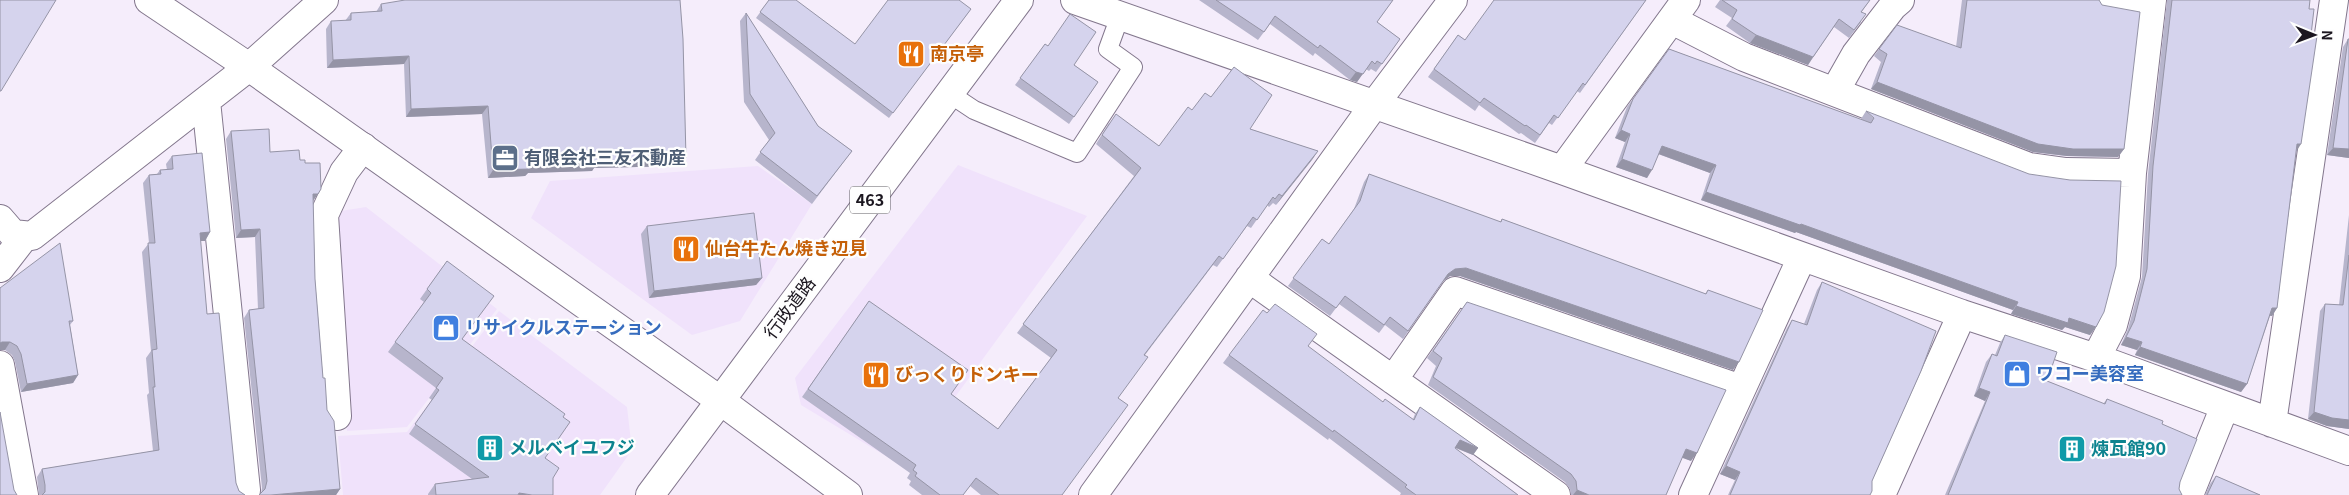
<svg xmlns="http://www.w3.org/2000/svg" width="2349" height="495" viewBox="0 0 2349 495" font-family="Georgia,'Noto Sans JP',serif">
<style>
.built{fill:#f0e2fb}
.lines{fill:none;stroke-linecap:round;stroke-linejoin:round}
.lane-casing{stroke:#83778d;stroke-width:20}
.street-casing{stroke:#83778d;stroke-width:30}
.secondary-casing{stroke:#83778d;stroke-width:30}
.highway-casing{stroke:#83778d;stroke-width:30}
.lane{stroke:#fff;stroke-width:18}
.street{stroke:#fff;stroke-width:28}
.secondary{stroke:#fff;stroke-width:28}
.highway{stroke:#fff;stroke-width:28}
.wall{fill:#b7b5cc}
.shaded-wall{fill:#9594a6}
.building{fill:#d5d3ed;stroke:#9594a6}
.labels{text-anchor:middle;stroke-width:4.5;stroke-linejoin:round;paint-order:stroke}
.shield{fill:#fefefe;stroke:#5f5c62;stroke-width:1}
.shield-label{font-size:16px;font-weight:bold;fill:#1b161f}
.food-label{font-size:18px;font-weight:bold;fill:#c56008;stroke:#fefefe;text-anchor:start}
.service-label{font-size:18px;font-weight:bold;fill:#4e5e75;stroke:#fefefe;text-anchor:start}
.street-label{font-size:18px;fill:#1b161f;stroke:#fefefe}
.shop-label{font-size:18px;font-weight:bold;fill:#366cbe;stroke:#fefefe;text-anchor:start}
.culture-label{font-size:18px;font-weight:bold;fill:#0d838f;stroke:#fefefe;text-anchor:start}
</style>
<rect width="100%" height="100%" fill="#f5edfb"/>
<path class="built" d="M958,165l129,51 -183,251 -103,-62 -6,-27z
M758,166l54,38 -72,117 -48,14 -161,-117 19,-37z
M366,207l131,102 -90,118 -60,4 -13,-211 7,-9z
M499,311l128,96 5,43 -32,45h-257l-5,-59 69,-4z"/>
<g class="lines">
<g class="lane-casing">
<path id="lane" d="M950,94l24,16 103,43 56,-86 -25,-18 12,-33"/>
</g>
<g class="street-casing">
<path id="street" d="M1075,0l487,170 400,144 134,44 253,93
M2106,0l45,6
M1672,20l72,37 285,110 37,5 66,1 20,-173
M1835,91l21,-37 37,-48 7,-6
M206,101l40,389
M1562,170l124,-170
M0,219l13,15 19,2 217,-169 75,-67
M0,268l24,-31
M1249,278l307,217
M2096,358l17,-33 13,-49 6,-103
M0,365l24,130
M1393,380l62,-89 286,98
M337,416l-13,-201 20,-43 19,-25
M2272,423l62,-423
M1093,495l281,-390 79,-105
M1693,495l109,-238
M1881,495l81,-181
M2189,495l36,-89"/>
</g>
<g class="secondary-casing">
<path id="secondary" d="M149,0l100,67 472,334 127,94"/>
</g>
<g class="highway-casing">
<path id="highway" d="M650,495l369,-495"/>
</g>
<use href="#lane" class="lane"/>
<use href="#street" class="street"/>
<use href="#secondary" class="secondary"/>
<use href="#highway" class="highway"/>
</g>
<path class="wall" d="M769,0l86,44 116,-35 -82,109 -133,-100z
M1199,0h194l-16,22 23,17 -24,33 -5,-3 -2,2 -3,-2 -9,13 -7,-2 -35,-27 -2,3 -43,-32 -12,16z
M1646,0l-66,93 -3,-2 -25,34 -3,-2 -14,20 -14,-10 -2,1 -40,-29 -4,6 -47,-34 30,-42 7,5z
M1720,0h150l-9,13v9l-12,16 -15,-11 -26,38 -58,-22 -24,-17 6,-8 -17,-11z
M1962,0h137l25,149 -6,8 -51,-1 -34,-4 -162,-63 10,-27 -7,-6 5,-7 77,-2z
M2167,0h143l-14,152 -19,156 -5,8h-2l-23,68 -6,8 -106,-37 2,-5 -16,-5 7,-16 14,-52 6,-103z
M381,4l305,154 -6,8 -86,2 -2,3 -64,2 -3,3 -37,2 -6,-64 -76,3 -2,-53 -77,4 -1,-39 5,-8h14l6,-8 25,-1z
M746,13l72,113 34,25 -40,53 -57,-44 14,-20 -25,-38 -4,-81z
M2348,39l1,119 -22,-3 16,-108z
M1045,44l53,38 -29,42 -54,-39z
M1669,49l193,71 -1,-1 5,-8 230,216 -6,8 -25,-8 -3,3 -51,-16 2,-4 -217,-78 -1,1 -94,-33 9,-27 -52,-19 -11,24 -31,-11 9,-25 -10,-4 12,-31z
M1192,110l126,41 -42,54 -3,-2 -4,4 -2,-2 -16,23 -4,-2 -30,41 -4,-2 -68,90 -27,43 -56,97h-81l-11,-9 -7,9h-41l-13,-10 2,-4 -4,-3 3,-5 -108,-76 67,-96 82,93 47,35 53,-71 -34,-25 117,-157 -38,-32 13,-21 50,23z
M231,131l39,21 30,8 13,41 2,78 8,99 4,32 13,79 -4,6h-77l2,-1 1,-6 -18,-170 5,-8 9,-1 -3,-72 -19,1 -10,-99z
M172,156l38,76 -5,9h-5l7,73 29,169 3,8 6,4h-206l-2,-18 5,-8 111,-18 -6,-56 2,-2 -3,-35 5,-7 -9,-99 7,-9 -6,-60 6,-8 8,-1 3,-4h7l-1,-6z
M1369,174l131,48 2,-3 203,75 3,-4 25,80 -273,-94h-10l-8,6 -39,57 -18,-14 -6,8 -40,-29 -9,12 -42,-30 34,-47 7,5 25,-35 10,-27z
M2349,215v214l-22,-3 -19,-7 12,-108 5,-7 14,1z
M647,226l115,52 -6,7 -107,13 -8,-64z
M447,261l16,79 100,77 -18,41 8,20v17h-125v-1l7,-10 37,-5 -63,-45 23,-34 -3,-2 7,-10 -48,-36 36,-50 -4,-3z
M1822,282l50,199 -2,14h-142l7,-15 -15,-6 67,-146 5,-8 12,4 13,-34z
M0,288l73,33 -3,4 8,50 -5,8 -52,9 -6,-30 -3,-7 -7,-5h-5z
M1467,302l224,159 -9,-4 -16,38h-95l-1,-6 -5,-7 -137,-97 8,-19 -9,-8z
M2005,335l42,46 56,23 4,-5 55,25 18,58 -1,7 3,6h-237l40,-94 -11,-5 12,-34 6,-8 3,1 5,-12z
M1229,355l154,47 30,17 2,-5 5,-7 58,41 -5,7 -18,-7 63,47h-118l1,-2 -72,-55 -1,2 -105,-77z
M2216,476l44,19h-55l5,-11z"/>
<path class="shaded-wall" d="M1756,35l57,22 -5,8 -58,-22z
M409,56l-5,8 -77,4 6,-8z
M1372,61l-15,21 -7,-2 6,-8z
M1877,82l247,67 -6,8 -51,-1 -34,-4 -162,-63z
M488,106l-6,8 -76,3 5,-8z
M1621,130l9,4 -5,8 -10,-4z
M2297,144h4l-5,8z
M1662,146l54,19 -6,8 -54,-20z
M2333,148l16,1v9l-22,-3z
M1318,151l-6,9 -36,45 6,-9z
M686,158l-6,8 -86,2 -2,3 -64,2 -3,3 -37,2 5,-8 37,-5 67,-4z
M1622,159l30,11 -5,8 -31,-11z
M1706,192l95,32 217,78 -5,8 -217,-78 -1,1 -94,-33z
M313,194h5l-5,7z
M260,229l-5,8 -19,1 5,-8z
M210,232l-5,9h-11l6,-8z
M1466,268l273,94 -6,8 -273,-94h-10l-8,6 6,-8 7,-5z
M762,278l-6,7 -107,13 5,-7z
M2016,306l53,12 27,9 -6,8 -25,-8 -3,3 -51,-16z
M2272,308h5l-5,8 -5,-1z
M2126,337l16,5 -5,8 -16,-5z
M2,342h8l-5,8h-5v-7z
M2140,347l107,37 -6,8 -106,-37z
M78,375l-5,8 -52,9 6,-8z
M1979,388l11,4 -5,9 -11,-5z
M2314,412l35,8v9l-22,-3 -19,-7z
M1460,440l18,8 -5,7 -19,-8z
M1686,449l11,4 -6,8 -11,-4z
M1726,466l14,6 -5,8 -15,-6z
M340,489l-4,6h-65z
M1577,490l12,5h-16z
M519,493l13,2h-14z"/>
<path class="building" d="M0,0h56l-55,91h-1z
M405,0h275l3,39 3,119 -89,3v2l-67,2v4l-37,1 -5,-64 -77,3 -2,-53 -76,4 -2,-39 20,-1v-7l31,-2 -1,-7z
M769,0h27l59,44 33,-44h71l12,9 -78,104 -133,-101z
M1216,0h177l-16,22 23,17 -18,25 -5,-3 -2,3 -3,-3 -9,13 -7,-2 -36,-27 -2,3 -43,-32 -11,16z
M1494,0h152l-61,85 -2,-2 -25,35 -4,-3 -14,20 -14,-10 -1,1 -41,-28 -4,5 -46,-34 24,-34 7,5z
M1722,0h148l-9,12 5,2 -12,16 -15,-11 -26,38 -57,-22 -24,-16 5,-9z
M1967,0h132l3,5 38,7 -16,137h-51l-35,-5 -161,-62 10,-28 -8,-5 18,-24 64,23z
M2172,0h138l-1,9h5l-3,26 6,1 -16,108h-4l-20,164h-5l-25,76 -107,-37 2,-5 -16,-5 8,-16 13,-52 6,-103z
M746,13l72,113 34,25 -35,45 -57,-44 15,-19 -25,-39z
M1070,14l26,18 -22,33 24,17 -24,35 -54,-39 25,-34 3,2z
M2348,39h1v110l-16,-1z
M1669,49l202,74 3,-5 -8,-7 163,63 41,6 51,1 -5,85 -12,46 -8,15 -27,-9 -1,5 -52,-17 2,-4 -217,-78 -1,1 -94,-33 10,-27 -54,-19 -10,24 -30,-11 8,-25 -9,-4 12,-31z
M1234,67l38,28 -22,34 68,22 -36,45 -3,-2 -4,5 -2,-2 -16,23 -4,-3 -30,42 -4,-3 -75,99 4,2 -30,41 10,7 -66,90h-63l-23,-17 -13,17h-23l-25,-19 2,-3 -4,-3 3,-5 -108,-76 61,-88 99,69 -17,24 47,35 59,-79 -34,-26 118,-156 -39,-33 14,-21 43,32 29,-39 4,3 13,-17 6,4z
M269,129l1,23 29,-2 1,10h5v3h15l1,26 -3,5h-5l2,85 8,99h2l2,32 7,11 6,68 -69,6h-12l6,-6 2,-8 -18,-171 15,-2 -4,-79 -19,1 -10,-99z
M202,153l8,79 -10,1 7,81 12,-1 17,170 3,8 6,4h-203l3,-3v-7l-3,-16 117,-19 -6,-63h2l-3,-37 5,-1 -9,-106h7l-6,-68 12,-1 -1,-4 13,-1 -1,-13z
M1369,174l132,48 1,-3 204,75 2,-4 55,20 -24,52 -273,-94 -11,1 -7,5 -40,57 -18,-14 -6,8 -39,-29 -9,12 -43,-30 29,-39 7,5 31,-43z
M754,213l8,65 -108,13 -7,-65z
M60,243l13,78h-4l9,54 -51,9 -6,-30 -4,-8 -7,-4h-8l-2,1v-55z
M2349,255v165l-17,-2 -18,-6 11,-108 18,1z
M447,261l47,35 -32,43 103,75 -2,3 7,5 -25,36 14,10 -6,10v17h-21l-13,-2 -1,2h-82l-1,-11 54,-7 -74,-53 24,-34 -3,-2 7,-10 -48,-36 36,-49 -4,-4z
M1822,282l114,49 -15,40 -49,110v10l-2,4h-140l10,-23 -14,-6 66,-146 15,5z
M1467,302l259,88 -29,63 -11,-4 -20,46h-77l-12,-5 -1,-9 -5,-7 -138,-97 9,-19 -9,-7z
M1275,304l42,30 -9,12 75,56 2,-3 29,21 6,-13 58,41 -18,-8 -5,8 63,47h-102l-11,-8 2,-2 -73,-55 -1,2 -104,-77 34,-45 4,3z
M2005,335l52,17 -10,29 58,23 2,-5 56,22 -1,3 35,15 -17,43 -1,7 3,6h-234l42,-103 -11,-4 13,-34 5,2z
M0,412l14,78 3,5h-17z
M2216,476l44,19h-53z"/>
<defs>
<g id="restaurant-square" transform="scale(1.4375)"><rect x="-9" y="-9" width="18" height="18" rx="4" fill="#e8710a" stroke="#fefefe"/><path d="M-5-6h1v4h1v-4h1v4h1v-4h1v5L-1.5 .5V6h-2V.5L-5-1ZM5-6V6H3V1.5H1.5Q1.5-4 5-6Z" fill="#fff"/></g>
<g id="office-square" transform="scale(1.4375)"><rect x="-9" y="-9" width="18" height="18" rx="4" fill="#5c6f8a" stroke="#fefefe"/><path d="M-6-3h4V-5.5h4V-3h4V5H-6ZM-1-4.5V-3h2v-1.5ZM-6 0V1H6V0Z" fill="#fff"/></g>
<g id="shop-square" transform="scale(1.4375)"><rect x="-9" y="-9" width="18" height="18" rx="4" fill="#3f7fe0" stroke="#fefefe"/><path d="M-5-2.5h2.3a2.7 3.5 0 0 1 5.4 0H5L5.5 6h-11ZM-1.5-2.5h3a1.5 2.3 0 0 0-3 0Z" fill="#fff"/></g>
<g id="building-square" transform="scale(1.4375)"><rect x="-9" y="-9" width="18" height="18" rx="4" fill="#0f9aa8" stroke="#fefefe"/><path d="M-4-6H4V6H1V3H-1V6H-4ZM-2.5-4.3h1.7v1.8h-1.7ZM.8-4.3h1.7v1.8H.8ZM-2.5-1h1.7V.8h-1.7ZM.8-1h1.7V.8H.8Z" fill="#fff"/></g>
</defs>
<g fill-rule="evenodd">
<use href="#restaurant-square" x="911" y="54"/>
<use href="#office-square" x="505" y="158"/>
<use href="#restaurant-square" x="686" y="249"/>
<use href="#shop-square" x="446" y="328"/>
<use href="#shop-square" x="2017" y="374"/>
<use href="#restaurant-square" x="876" y="375"/>
<use href="#building-square" x="490" y="448"/>
<use href="#building-square" x="2072" y="449"/>
</g>
<g class="labels">
<rect class="shield" x="850" y="186.5" width="40" height="27" rx="4"/>
<g class="shield-label">
<text x="870" y="206">463</text>
</g>
<g class="food-label">
<text x="930" y="60">南京亭</text>
<text x="705" y="255">仙台牛たん焼き辺見</text>
<text x="895" y="381">びっくりドンキー</text>
</g>
<g class="service-label">
<text x="524" y="164">有限会社三友不動産</text>
</g>
<g class="street-label">
<text transform="translate(790 308) rotate(-53)" y="6">行政道路</text>
</g>
<g class="shop-label">
<text x="465" y="334">リサイクルステーション</text>
<text x="2036" y="380">ワコー美容室</text>
</g>
<g class="culture-label">
<text x="509" y="454">メルベイユフジ</text>
<text x="2091" y="455">煉瓦館90</text>
</g>
</g>
<g transform="translate(2314 35) rotate(91)" stroke="#fefefe" stroke-width="4" paint-order="stroke">
<path d="M0-4L9 19L0 12L-9 19Z" fill="#1b161f"/>
<text y="-8" font-size="14" font-weight="bold" text-anchor="middle" fill="#1b161f">N</text>
</g>
</svg>
